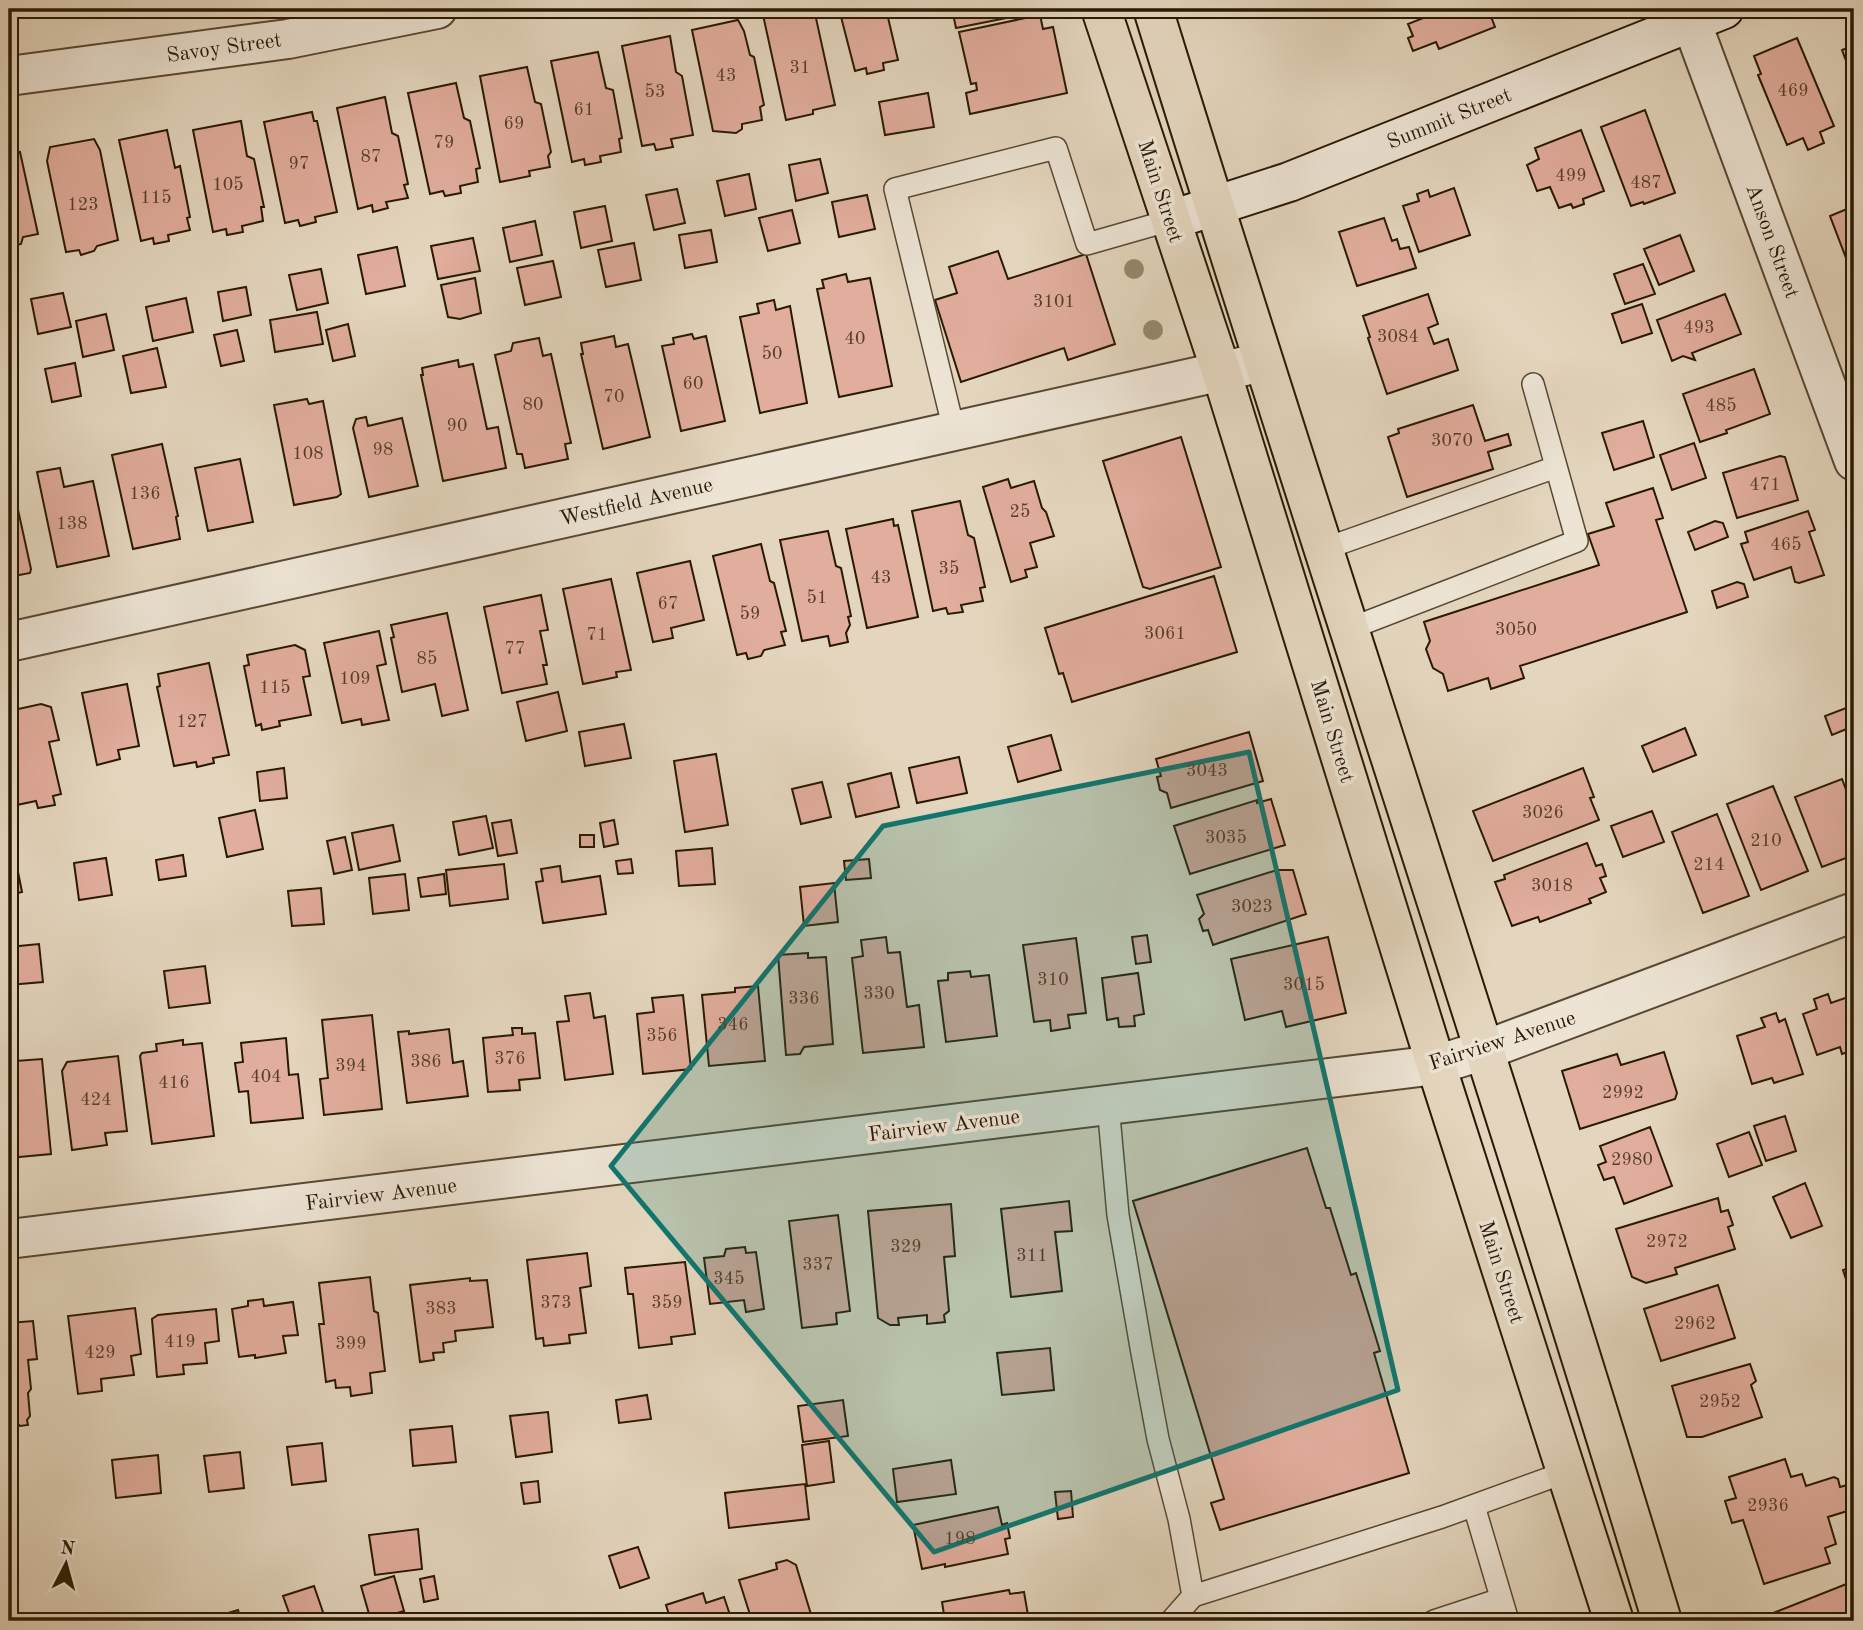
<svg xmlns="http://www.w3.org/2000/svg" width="1863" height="1630" viewBox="0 0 1863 1630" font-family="'Old Standard TT',serif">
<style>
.building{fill:#e1ad9d;stroke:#291903;stroke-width:2}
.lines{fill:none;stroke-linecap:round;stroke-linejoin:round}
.service-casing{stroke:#584832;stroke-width:24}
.minor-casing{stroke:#584832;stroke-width:42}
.tertiary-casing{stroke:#584832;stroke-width:42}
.secondary-casing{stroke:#291903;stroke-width:42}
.primary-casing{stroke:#291903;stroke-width:42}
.service{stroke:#ede4d5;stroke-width:21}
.minor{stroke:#ede4d5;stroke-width:38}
.tertiary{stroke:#ede4d5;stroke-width:38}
.secondary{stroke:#ede4d5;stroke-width:38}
.primary{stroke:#e4d6be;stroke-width:38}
.tree{fill:#95896e}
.marked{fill:#0f766e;fill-opacity:0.2;stroke:#0f766e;stroke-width:5;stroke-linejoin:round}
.labels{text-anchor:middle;stroke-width:7;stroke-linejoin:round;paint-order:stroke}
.number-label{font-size:18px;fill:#573e2a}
.street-label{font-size:21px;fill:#291903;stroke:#ede4d5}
</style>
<rect width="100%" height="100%" fill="#e4d6be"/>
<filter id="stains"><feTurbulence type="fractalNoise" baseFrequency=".00286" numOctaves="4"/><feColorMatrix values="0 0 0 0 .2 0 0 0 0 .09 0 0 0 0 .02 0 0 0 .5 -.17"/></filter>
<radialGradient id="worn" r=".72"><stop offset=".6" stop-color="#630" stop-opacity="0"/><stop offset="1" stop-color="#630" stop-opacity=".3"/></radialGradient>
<path class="building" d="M791,9h23l21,96 -22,5v4l-27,6 -23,-105z
M839,9h47l12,51 -15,3 1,7 -17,4 -1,-6 -11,3z
M952,9h90v2l-86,17z
M1423,9h65l7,18 -56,22 -3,-7 -23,9 -5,-13 5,-2 -5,-12 18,-7z
M1040,15l3,14 10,-2 14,66 -97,21 -4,-21 11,-3 -1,-7 -5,1 -12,-52z
M738,20l6,11 6,24 4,2 10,48 -4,2 2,13 -20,4v5l-6,4 -23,-2 -21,-101z
M670,36l6,36 6,4 11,59 -22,4 2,8 -17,3 -2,-6 -12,2 -20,-100z
M1797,38l37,88 -14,6 4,11 -16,7 -5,-12 -16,7 -29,-70 3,-1 -7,-18z
M1854,45v37l-12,-32z
M598,52l8,36 7,2 9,48 -3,1 2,13 -21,4 1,6 -16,3 -1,-6 -12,3 -21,-101z
M527,67l8,35 6,2 10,48 -3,4 2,11 -21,4 1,5 -30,6 -20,-106z
M456,83l8,35 6,3 10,47 -4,1 2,13 -18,4 1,7 -16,3 -2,-5 -13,3 -22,-101z
M928,93l6,34 -49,8 -6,-33z
M385,97l7,36 6,3 10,48 -4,1 4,13 -22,4 2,6 -15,4 -1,-7 -14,4 -21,-101z
M1645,110l30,83 -31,11 -1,-2 -12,4 -30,-79z
M312,112l2,9h3l20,91 -22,5 1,5 -16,4 -2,-6 -13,3 -21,-101z
M241,121l6,35 7,3 10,48h-3l2,14 -21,5 1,6 -16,3 -1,-6 -13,3 -20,-102z
M167,130l8,38 5,-2 10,51 -3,1 3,12 -22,5 1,6 -15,3 -1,-6 -12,3 -22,-101z
M1581,130l23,61 -21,8 1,5 -11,4 -2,-4 -12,4 -9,-21 -13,4 -10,-26 12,-6 -4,-11z
M94,139l6,11 18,90 -21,6 -3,5 -13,4 -2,-5 -13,2 -19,-91 3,-14z
M20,152l18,82 -15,3 -2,7 -12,3v-93z
M820,159l8,34 -32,8 -7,-36z
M749,174l7,35 -31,7 -8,-35z
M1454,188l16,47 -51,17 -16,-46 16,-5 -2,-7 11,-4 2,7z
M677,189l8,34 -31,7 -8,-35z
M867,195l8,34 -36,8 -7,-35z
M605,206l7,35 -31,7 -7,-36z
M1854,206v49l-8,3 -16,-42z
M792,210l8,33 -32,8 -9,-33z
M1384,218l8,23 5,-2 3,10 9,-2 7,21 -59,18 -18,-54z
M535,221l7,34 -32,7 -7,-34z
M711,230l6,32 -32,6 -6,-33z
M1680,235l14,36 -35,14 -15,-36z
M473,238l7,33 -42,8 -7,-33z
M634,243l7,37 -35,7 -8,-37z
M397,247l8,39 -39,8 -8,-39z
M998,251l10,28 78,-25 29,90 -47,16 -4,-12 -103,34 -26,-82 22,-7 -8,-26z
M553,261l8,36 -36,8 -8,-37z
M1643,264l12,30 -30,10 -11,-30z
M321,269l7,34 -31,7 -8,-35z
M846,274l2,8 22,-4 22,108 -53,11 -22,-108 7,-1 -2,-8z
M475,278l6,35 -21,6 -12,-2 -7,-32z
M246,287l5,28 -28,6 -5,-29z
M63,293l8,34 -33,7 -7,-35z
M1428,294l10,30 -10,4 6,16 14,-5 10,31 -71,24 -19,-56 2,-1 -7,-21z
M1725,294l16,40 -49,19 3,7 -12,-4 -11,5 -15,-41z
M186,298l7,34 -40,9 -7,-34z
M774,300l2,10 14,-4 17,97 -47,10 -20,-96 19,-4 -2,-9z
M1642,304l10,29 -30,10 -10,-29z
M317,312l6,32 -48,8 -5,-32z
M106,314l8,36 -31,7 -7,-36z
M348,324l7,32 -22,5 -7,-31z
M237,330l7,31 -23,5 -7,-31z
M692,334l2,5 12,-3 19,85 -44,10 -19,-85 12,-2 -1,-6z
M614,336l2,11 12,-3 22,93 -47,12 -22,-95h2l-2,-11z
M539,338l4,18 8,-2 20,89 -6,1 3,15 -43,9 -3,-14h-5l-22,-99 16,-4 2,-8z
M157,348l9,39 -35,6 -8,-37z
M458,360l1,7 14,-3 14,65 11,-2 8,41 -63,13 -22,-106h2l-1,-7z
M75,363l6,33 -29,6 -7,-33z
M1754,369l16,45 -44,16 1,3 -27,9 -17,-48z
M307,399l2,5 14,-3 18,93 -4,3 -43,8 -20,-100z
M1473,405l12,36 23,-7 3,11 -23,7 5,17 -86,28 -19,-60 11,-4 -1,-4z
M366,417l2,9 34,-8 16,68 -49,11 -16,-69 3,-9z
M1643,421l11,36 -40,13 -12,-37z
M1181,437l40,130 -71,22 -7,-2 -40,-126z
M1694,443l12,35 -34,12 -12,-35z
M162,444l16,72 -2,1 4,22 -47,10 -21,-94z
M1780,456l5,1 13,43 -61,18 -14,-45z
M240,459l13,63 -45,9 -13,-63z
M60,468l4,19 29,-6 16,75 -52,11 -20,-95z
M1008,479l3,9 23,-7 8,27 4,4 8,24 -24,7 7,24 -12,3 2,7 -16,5 -28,-95z
M1653,488l10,30 -7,2 31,92 -167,54 4,12 -33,11 -3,-11 -40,13 -5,-17 -10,-6 -7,-19 4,-8 -6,-19 175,-57 -11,-31 26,-8 -8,-23z
M15,496l16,73 -1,4 -21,4v-80z
M960,501l8,34 6,3 11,49 -5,1 3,13 -22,4 2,7 -15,2 -2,-6 -13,3 -21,-100z
M1808,511l7,19 -6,2 15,43 -25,8 -4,-1 -4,-15 -37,13 -13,-36 7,-2 -3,-10z
M893,519l1,7 4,-1 20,92 -51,11 -21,-99z
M1715,521l8,2 5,14 -33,13 -7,-18z
M828,531l8,35 5,2 10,48 -3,1 2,8 -4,8 2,9 -18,4 -2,-10 -26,5 -22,-101z
M761,544l9,37 4,2 12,48 -5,1 4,13 -21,5 -3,6 -13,3 -2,-6 -9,2 -24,-99z
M690,561l14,59 -33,8 2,10 -20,4 -16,-69z
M1214,576l23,76 -165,50 -9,-29 -4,1 -14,-46z
M611,579l20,91 -15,2 1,5 -34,7 -20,-95z
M1737,582l7,2 4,13 -31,11 -5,-17z
M541,595l7,35 -8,1 7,34h-4l4,19 -45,9 -18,-86z
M447,613l21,97 -26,6 -7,-32 -33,8 -11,-54 3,-1 -3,-12z
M379,631l7,33 -9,2 12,54 -27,5 -1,-6 -19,4 -18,-80z
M295,645l10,5 5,26 -7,1 8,38 -32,6 1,5 -18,4 -1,-6 -5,2 -12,-60 5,-1 -2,-10z
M209,663l20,92 -16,3 1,5 -17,4 -1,-5 -22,4 -17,-79 3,-1 -2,-12z
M127,684l12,62 -21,4 2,9 -23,6 -15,-72z
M558,692l9,39 -41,10 -9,-39z
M41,704l10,3 8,33 -10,2 12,52 -8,2 2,9 -17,3 -2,-7 -24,5 -3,-13v-82z
M1854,705v21l-22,9 -7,-19z
M624,724l7,34 -46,8 -6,-34z
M1685,728l11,27 -43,17 -11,-26z
M1249,732l14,49 -92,27 -4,-15 -7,-3 -3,-13 4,-1 -5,-17z
M1051,735l10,35 -43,12 -10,-35z
M716,754l12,71 -43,7 -11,-71z
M959,757l8,36 -50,10 -8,-35z
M284,768l3,30 -27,3 -3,-29z
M1583,768l11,29 -4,1 9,22 -106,41 -20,-50z
M891,773l8,34 -43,10 -8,-33z
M1842,779l12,32v44l-32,12 -27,-70z
M822,782l9,35 -30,7 -9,-35z
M1773,786l35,85 -47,19 -34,-86z
M1271,799l14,46 -95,29 -16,-48 83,-26v3z
M255,810l8,39 -36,8 -8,-39z
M1652,811l12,31 -41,15 -12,-31z
M1717,814l32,82 -46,17 -31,-81z
M486,816l7,32 -34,7 -6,-33z
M511,820l6,33 -19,3 -6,-33z
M614,820l4,24 -14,3 -4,-24z
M393,825l7,36 -41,9 -7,-37z
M580,835h14v12h-14z
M345,837l7,33 -18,4 -7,-33z
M1587,843l9,23 6,-2 4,12 -6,2 6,14 -17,7 2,4 -51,19 -2,-5 -26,9 -17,-44 10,-3 -1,-4z
M13,847l9,45 -13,3v-47z
M712,848l3,36 -36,2 -3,-35z
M183,855l3,21 -27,4 -3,-20z
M106,858l6,37 -33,5 -5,-37z
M631,859l2,14 -15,1 -2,-13z
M869,859l2,19 -25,2 -2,-19z
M504,864l4,35 -58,7 -4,-36z
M560,866l2,16 38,-6 6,38 -63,9 -7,-41 7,-1 -2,-12z
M1277,870h16l13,44 -93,31 -5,-15 -5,1 -4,-12 5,-5 -7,-19z
M405,874l4,36 -36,4 -4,-36z
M444,874l2,20 -25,3 -3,-19z
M834,883l4,39 -34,4 -4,-39z
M321,888l3,36 -32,2 -4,-35z
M1147,935l4,27 -15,2 -4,-27z
M886,937l2,16 12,-1 7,55 12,-2 5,42 -61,6 -11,-95 11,-2 -2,-16z
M1328,937l18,76 -60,14 -4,-16 -37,9 -14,-61z
M1076,938l10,75 -18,2 2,13 -19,3 -1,-11 -16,2 -11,-77z
M39,944l4,38 -34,3v-38z
M808,953v5l18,-1 7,87 -29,3 -4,7 -14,1 -8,-100z
M205,966l5,37 -41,5 -5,-37z
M970,971l1,6 18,-2 8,61 -51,6 -8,-61 10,-1v-7z
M1138,973l6,41 -10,2 1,10 -16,1 -1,-9 -11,2 -5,-42z
M758,986l7,75 -56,5 -7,-71 33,-3v-4z
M590,993l4,25 11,-2 8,58 -48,6 -8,-58 12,-1 -4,-25z
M1828,994l3,9 17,-6 6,19v34l-12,4 -2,-7 -23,8 -14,-41 14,-5 -3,-10z
M683,995l8,74 -48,5 -6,-60 17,-2 -2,-14z
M1776,1013l3,9 6,-3 18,55 -29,9 -2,-5 -20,6 -15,-48 28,-9 -4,-9z
M372,1015l10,94 -58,6 -4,-36 8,-1 -6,-58z
M512,1028h10v6l13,-1 5,45 -21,2 1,10 -32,2 -5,-54 30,-3z
M449,1029l4,34 10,-2 5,35 -61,7 -9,-71 11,-1v3z
M286,1038l3,37 9,-1 5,44 -52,5 -3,-32 -9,1 -4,-29 8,-1 -2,-19z
M183,1040v5l19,-2 12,93 -62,8 -12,-88 2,-3 15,-2 -1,-7z
M1664,1052l13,41 -2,6 -95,30 -18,-58 55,-17 4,11z
M9,1053h6l1,8 26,-2 9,95 -42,4z
M118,1056l9,75 -22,2 2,12 -35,5 -10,-79 5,-9z
M1785,1116l11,35 -30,10 -12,-35z
M1650,1127l22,59 -48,18 -10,-27 -10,3 -6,-15 8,-3 -6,-16z
M1749,1132l13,33 -33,12 -12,-33z
M1307,1148l19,60h4l21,67 5,-2 24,78 -6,2 35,120 -189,57 -9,-27 13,-4 -91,-298z
M1805,1183l17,43 -31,12 -18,-41z
M1718,1198l3,14 7,-2 5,15 -5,2 7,22 -60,19 2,6 -31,9 -14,-6 -16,-48z
M1069,1201l3,30 -17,1 7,59 -51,6 -10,-88z
M951,1204l4,52 -11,1 5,54 -5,4 1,7 -18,2v-9l-29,3 1,7h-9l-12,-7 -10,-107z
M838,1215l12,96 -14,2 1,11 -35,4 -13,-107z
M745,1247l1,6 10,-1 8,57 -18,3 -2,-12 -34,4 -6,-46 20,-2 2,-7z
M587,1253l4,33 -11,2 6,45 -17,2 1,8 -26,3 -1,-8 -7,1 -9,-79z
M685,1262l10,72 -24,3 1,7 -33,4 -6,-54h-5l-3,-26z
M1854,1266v34l-1,1 -10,-31z
M370,1277l4,34 4,2 7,58 -15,2 2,20 -21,3 -1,-9 -14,1 -1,-8 -9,2 -7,-58h5l-5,-41z
M470,1278v3l17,-1 6,47 -38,4 1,10 -13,2 1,9 -11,1 1,7 -14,2 -10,-77z
M1718,1285l17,53 -74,23 -17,-52z
M263,1299l1,7 29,-4 5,33 -15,1 3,17 -31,5v-3l-16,2 -7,-48 16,-3v-5z
M135,1308l6,46 -10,2 3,19 -33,4 1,12 -24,3 -10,-78z
M216,1309l3,32 -14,2 2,20 -24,2 1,9 -27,3 -5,-58 6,-4z
M33,1321l4,38 -9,1 3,29 -3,4 2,23 -3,4 1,5 -8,1 -6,-6h-5v-97z
M1050,1348l4,42 -52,5 -5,-42z
M1750,1364l6,17 -5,4 11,32 -60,20h-15l-15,-51z
M647,1395l4,24 -32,4 -3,-23z
M843,1400l5,36 -45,6 -5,-36z
M548,1412l4,40 -36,5 -6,-41z
M452,1426l4,36 -43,4 -3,-36z
M829,1441l5,41 -27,4 -5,-41z
M322,1443l4,38 -34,4 -5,-38z
M240,1452l4,36 -35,4 -5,-36z
M158,1455l3,38 -45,5 -4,-38z
M1785,1459l6,18 11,-3 4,12 28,-9 4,2 2,8 11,-3 3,11v14l-26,8 8,27 -11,4 5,15 -66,21 -21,-64 -11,3 -7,-22 11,-3 -7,-21z
M951,1460l5,34 -59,8 -4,-33z
M538,1481l2,21 -16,2 -3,-21z
M805,1484l4,35 -80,9 -4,-35z
M1071,1491l2,26 -15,2 -3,-27z
M998,1507l4,18 5,-2 3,15 -5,1 3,15 -63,13v-3l-23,5 -9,-44z
M418,1529l4,40 -47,6 -6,-40z
M638,1547l11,31 -29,10 -11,-32z
M787,1560l9,5 17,56h-61l-13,-41 38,-11 -1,-6z
M394,1576l10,35 -33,10 -10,-35z
M434,1576l4,23 -14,3 -4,-23z
M1854,1581v40h-101z
M314,1586l10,29 -18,6h-14l-9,-25z
M1009,1590l1,4 14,-2 5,29h-84l-3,-19z
M703,1593l3,10 18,-6 8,24h-61l-5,-16z
M238,1610l3,11h-35l-1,-1z"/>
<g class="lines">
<g class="service-casing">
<path id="service" d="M954,430l-59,-241 161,-41 31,96 84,-24
M1324,549l232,-82
M1349,629l228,-88 -44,-157
M1108,1105l10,110 24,138 16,86 21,80 14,77 -22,25
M1474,1506l34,115
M1193,1596l249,-79 124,-45
M1434,1621l67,-22"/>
</g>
<g class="minor-casing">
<path id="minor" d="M1691,21l163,440
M9,76l279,-37 149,-30
M9,1239l1427,-174 49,-15 369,-138"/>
</g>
<g class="tertiary-casing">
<path id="tertiary" d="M9,642l1254,-280"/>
</g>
<g class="secondary-casing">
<path id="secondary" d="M1171,220l118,-38 435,-173"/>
</g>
<g class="primary-casing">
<path id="primary" d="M1101,9l120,362 215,694 178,556
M1153,9c166,538 346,1072 509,1612"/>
</g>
<use href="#service" class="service"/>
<use href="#minor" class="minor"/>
<use href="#tertiary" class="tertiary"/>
<use href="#secondary" class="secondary"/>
<use href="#primary" class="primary"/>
</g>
<g class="tree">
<circle cx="1134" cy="269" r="10"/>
<circle cx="1153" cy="330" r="10"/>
</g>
<path class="marked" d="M1249,752l149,638 -464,162 -323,-386 272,-340z"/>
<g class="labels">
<g class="number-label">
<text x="800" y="73">31</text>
<text x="726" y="81">43</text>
<text x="1793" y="96">469</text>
<text x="655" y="97">53</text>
<text x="584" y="115">61</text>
<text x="514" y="129">69</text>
<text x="444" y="148">79</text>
<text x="371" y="162">87</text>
<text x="299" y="169">97</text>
<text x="1571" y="181">499</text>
<text x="1646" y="188">487</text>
<text x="228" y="190">105</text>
<text x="156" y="203">115</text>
<text x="83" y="210">123</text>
<text x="1054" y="307">3101</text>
<text x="1699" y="333">493</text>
<text x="1398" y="342">3084</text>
<text x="855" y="344">40</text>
<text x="772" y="359">50</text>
<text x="693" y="389">60</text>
<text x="614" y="402">70</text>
<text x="533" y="410">80</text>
<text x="1721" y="411">485</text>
<text x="457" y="431">90</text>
<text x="1452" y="446">3070</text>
<text x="383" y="455">98</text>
<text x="308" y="459">108</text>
<text x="1765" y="490">471</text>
<text x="145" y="499">136</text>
<text x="1020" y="517">25</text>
<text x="72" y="529">138</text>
<text x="1786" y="550">465</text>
<text x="949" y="574">35</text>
<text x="881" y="583">43</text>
<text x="817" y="603">51</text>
<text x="668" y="609">67</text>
<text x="750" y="619">59</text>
<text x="1516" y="635">3050</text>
<text x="1165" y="639">3061</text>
<text x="597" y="640">71</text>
<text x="515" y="654">77</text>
<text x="427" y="664">85</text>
<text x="355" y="684">109</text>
<text x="275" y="693">115</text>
<text x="192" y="727">127</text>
<text x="1207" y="776">3043</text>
<text x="1543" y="818">3026</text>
<text x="1226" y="843">3035</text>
<text x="1766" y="846">210</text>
<text x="1709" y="870">214</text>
<text x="1552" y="891">3018</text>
<text x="1252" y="912">3023</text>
<text x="1053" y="985">310</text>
<text x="1304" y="990">3015</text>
<text x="879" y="999">330</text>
<text x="804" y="1004">336</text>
<text x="733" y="1030">346</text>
<text x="662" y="1041">356</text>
<text x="510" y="1064">376</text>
<text x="426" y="1067">386</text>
<text x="351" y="1071">394</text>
<text x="266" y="1082">404</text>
<text x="174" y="1088">416</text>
<text x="1623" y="1098">2992</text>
<text x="96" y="1105">424</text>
<text x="1632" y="1165">2980</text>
<text x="1667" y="1247">2972</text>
<text x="906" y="1252">329</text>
<text x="1032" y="1261">311</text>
<text x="818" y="1270">337</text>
<text x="729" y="1284">345</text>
<text x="556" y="1308">373</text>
<text x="667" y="1308">359</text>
<text x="441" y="1314">383</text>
<text x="1695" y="1329">2962</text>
<text x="180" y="1347">419</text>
<text x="351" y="1349">399</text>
<text x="100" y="1358">429</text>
<text x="1720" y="1407">2952</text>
<text x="1768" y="1511">2936</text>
<text x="960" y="1544">198</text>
</g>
<g class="street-label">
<text transform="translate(224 47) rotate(-8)" y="7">Savoy Street</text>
<text transform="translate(1449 118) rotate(-22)" y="7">Summit Street</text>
<text transform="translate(1161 191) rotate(72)" y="7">Main Street</text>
<text transform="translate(1773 241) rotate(70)" y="7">Anson Street</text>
<text transform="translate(636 501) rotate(-13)" y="7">Westfield Avenue</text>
<text transform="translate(1333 731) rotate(73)" y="7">Main Street</text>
<text transform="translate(1502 1040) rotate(-18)" y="7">Fairview Avenue</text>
<text transform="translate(944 1125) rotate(-7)" y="7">Fairview Avenue</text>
<text transform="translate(381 1194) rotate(-7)" y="7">Fairview Avenue</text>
<text transform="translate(1502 1272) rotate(72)" y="7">Main Street</text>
</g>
</g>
<rect width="1863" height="1630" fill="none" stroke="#e4d6be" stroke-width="35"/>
<rect x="10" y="10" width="1842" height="1609" fill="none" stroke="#291903" stroke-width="3.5"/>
<rect x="18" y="18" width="1828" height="1595" fill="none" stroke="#291903" stroke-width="2"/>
<g transform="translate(66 1564) rotate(6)" stroke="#ede4d5" stroke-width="5" paint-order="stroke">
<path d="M0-5L12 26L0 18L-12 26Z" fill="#291903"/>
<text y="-10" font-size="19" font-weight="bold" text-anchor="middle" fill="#291903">N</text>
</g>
<rect width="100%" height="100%" filter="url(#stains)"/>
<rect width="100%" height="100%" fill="url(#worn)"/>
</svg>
